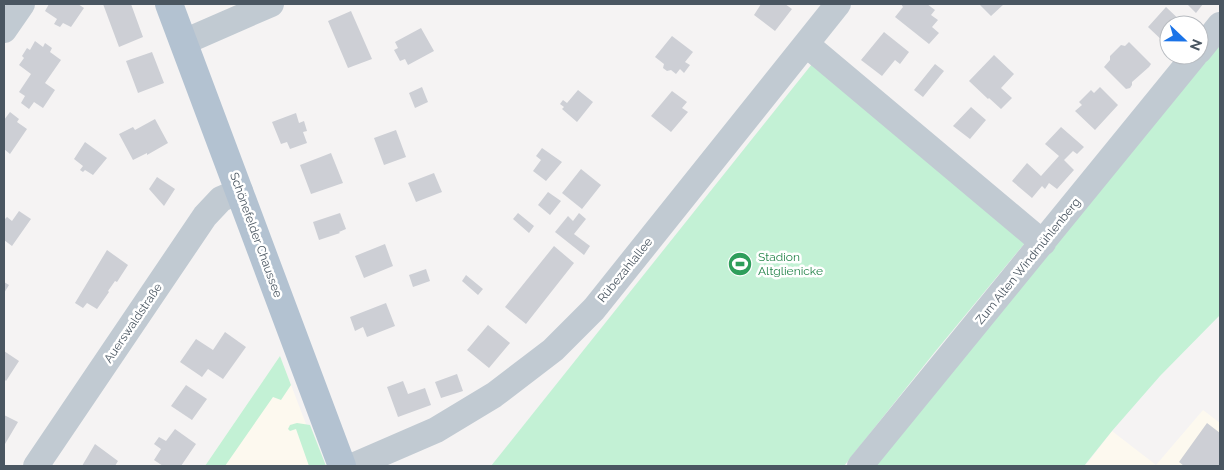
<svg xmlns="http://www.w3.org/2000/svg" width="1224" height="470" viewBox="0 0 1224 470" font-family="Raleway,sans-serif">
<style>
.commercial{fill:#fdf9ef}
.green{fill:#c3f1d5}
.building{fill:#cdcfd5}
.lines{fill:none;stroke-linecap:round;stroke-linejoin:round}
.minor{stroke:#c1cad2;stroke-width:26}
.major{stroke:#b3c2d1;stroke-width:28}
.labels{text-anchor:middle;stroke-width:5;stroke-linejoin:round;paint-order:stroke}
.street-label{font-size:12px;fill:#4a5661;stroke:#fff}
.leisure-label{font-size:12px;fill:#27864d;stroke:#fff;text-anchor:start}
</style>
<rect width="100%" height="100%" fill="#f5f3f3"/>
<path class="commercial" d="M280,356l42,110h-117z
M1203,410l17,13v43h-135l27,-35 44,34z"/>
<path class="green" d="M1220,39v276l-60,61 -48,55 -28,35h-218z
M816,59l213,179 -95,115 -90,113h-353z
M280,356l11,29 -10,15 -8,-3 -48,69h-20z
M297,423l13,2 16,41h-17l-13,-37 -6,2 -2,-2 2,-4z"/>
<path class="building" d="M49,4h29l6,4 -13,19 -8,-4 -3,4 -6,-3 3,-5 -12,-8z
M103,4h28l12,33 -24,10z
M761,4h24l7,5 -17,22 -21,-16z
M901,4h26l8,6 -4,5 7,5 -6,7 7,6 -10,11 -34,-27 8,-10z
M981,4h23l-13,12 -11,-11z
M1187,4h16l-7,9z
M1166,7l19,18h-16v16l-3,3 -18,-17z
M351,11l21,48 -24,9 -20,-47z
M421,28l13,23 -26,14 -3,-6 -5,2 -6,-11 4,-2 -3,-6z
M884,32l25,20 -9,12 -5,-4 -13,16 -21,-16z
M672,36l21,16 -8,10 5,3 -6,8 -4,-4 -4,5 -5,-4 -4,1 -4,-3 1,-4 -9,-7z
M35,41l8,6 2,-4 7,5 -2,4 11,8 -16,23 10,7 -12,18 -9,-6 -5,7 -8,-6 4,-7 -6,-4 12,-18 -12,-9 5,-7 -2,-2 5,-8 3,2z
M1129,42l22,22 -2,3 -17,15v3l-2,3 -4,1 -22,-22 6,-7v-4l11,-11 4,1z
M152,52l12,31 -26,10 -12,-32z
M994,55l20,19 -13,14 11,10 -11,11 -12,-11 -1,1 -19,-18z
M935,64l9,7 -21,26 -9,-7z
M422,87l6,15 -13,6 -6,-15z
M1100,87l18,18 -23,25 -20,-19 7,-6 -3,-3 12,-12 3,3z
M578,90l15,12 -16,20 -15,-13 2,-2 -4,-3 3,-4 4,3z
M672,91l15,11 -5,6 6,4 -17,20 -20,-16z
M971,107l15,13 -16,19 -17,-13z
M10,112l9,7 -2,3 10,7 -17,25 -6,-5v-29z
M296,113l3,10 5,-2 3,10 -4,1 4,11 -17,6 -3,-7 -6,2 -9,-22z
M155,119l13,24 -21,12v-2l-14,7 -14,-26 14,-7 2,3z
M1061,127l23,20 -7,7 -4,-3 -9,9 10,10 -17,19 -8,-6 -4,6 -3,-3 -10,12 -20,-17 15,-18 14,13 18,-20 -14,-12z
M396,130l10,27 -22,8 -10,-27z
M85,142l22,16 -14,17 -8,-5 -2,2 -3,-2 3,-4 -9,-7z
M542,148l20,14 -16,19 -13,-10 8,-11 -5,-4z
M331,153l12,30 -32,11 -11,-29z
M581,169l20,16 -19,24 -20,-16z
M434,173l8,19 -26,10 -8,-19z
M157,177l18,12 -11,17 -15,-17z
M548,192l13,9 -11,14 -12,-10z
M19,211l12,8 -19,27 -8,-6v-20l3,-3 5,4z
M340,213l6,16 -7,3 1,1 -21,7 -6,-18z
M518,213l16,13 -5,7 -16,-14z
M579,213l7,6 -12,15 16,12 -6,9 -29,-23 13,-16 5,5z
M385,244l8,22 -29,12 -9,-22z
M554,246l20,17 -48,61 -21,-17z
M107,250l21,15 -11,17 -2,-1 -7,10 1,1 -12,17 -10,-6 -4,5 -8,-5z
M426,269l4,12 -17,6 -4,-12z
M466,275l17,14 -5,6 -16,-14z
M4,282l5,3 -5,8z
M386,303l9,23 -28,11 -4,-10 -8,4 -5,-14z
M488,325l22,18 -21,25 -22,-18z
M225,332l21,15 -23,32 -15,-10 -6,8 -22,-15 16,-23 17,11z
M4,351l15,10 -13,20 -2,-2z
M457,374l6,17 -22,7 -6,-16z
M403,381l5,13 17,-6 6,17 -33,12 -11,-30z
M186,385l21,14 -15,21 -21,-14z
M4,415l14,7 -13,22 -1,-1z
M1207,423l13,10v33h-36l-5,-4z
M175,429l21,15 -15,22h-18l-9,-6 7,-11 -7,-5 5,-7 7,4z
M95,444l23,17 -3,5h-33z"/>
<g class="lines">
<path class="minor" d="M4,30l18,-26
M184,42l87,-38
M806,44l237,199
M1199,51l21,-26
M36,466l169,-250 16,-17 19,-8
M353,466l83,-36 58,-35 59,-45 41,-41 244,-305
M860,466l335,-411"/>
<path class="major" d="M169,4l173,462"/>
</g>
<defs>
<g id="stadium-disc" transform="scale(1.25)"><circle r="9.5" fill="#2e9e5b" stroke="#fff"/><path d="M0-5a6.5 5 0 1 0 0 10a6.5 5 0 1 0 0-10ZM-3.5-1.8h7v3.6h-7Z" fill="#fff"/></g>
</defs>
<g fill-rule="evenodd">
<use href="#stadium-disc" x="740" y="264"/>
</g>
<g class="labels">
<g class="street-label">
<text transform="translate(256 235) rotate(70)" y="4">Schönefelder Chaussee</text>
<text transform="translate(1028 261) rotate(-51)" y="4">Zum Alten Windmühlenberg</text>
<text transform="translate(625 270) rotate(-51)" y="4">Rübezahlallee</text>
<text transform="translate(133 323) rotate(-56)" y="4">Auerswaldstraße</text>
</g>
<g class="leisure-label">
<text x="758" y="261">Stadion<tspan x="758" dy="14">Altglienicke</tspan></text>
</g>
</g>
<rect width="1224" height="470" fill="none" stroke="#4a5661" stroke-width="10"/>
<g transform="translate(1184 40) rotate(112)"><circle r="24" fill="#ffffff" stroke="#b7bbc0"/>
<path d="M0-4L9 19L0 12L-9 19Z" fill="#1a73e8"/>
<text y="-8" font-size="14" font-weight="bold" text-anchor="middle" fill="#4a5661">N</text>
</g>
</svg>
